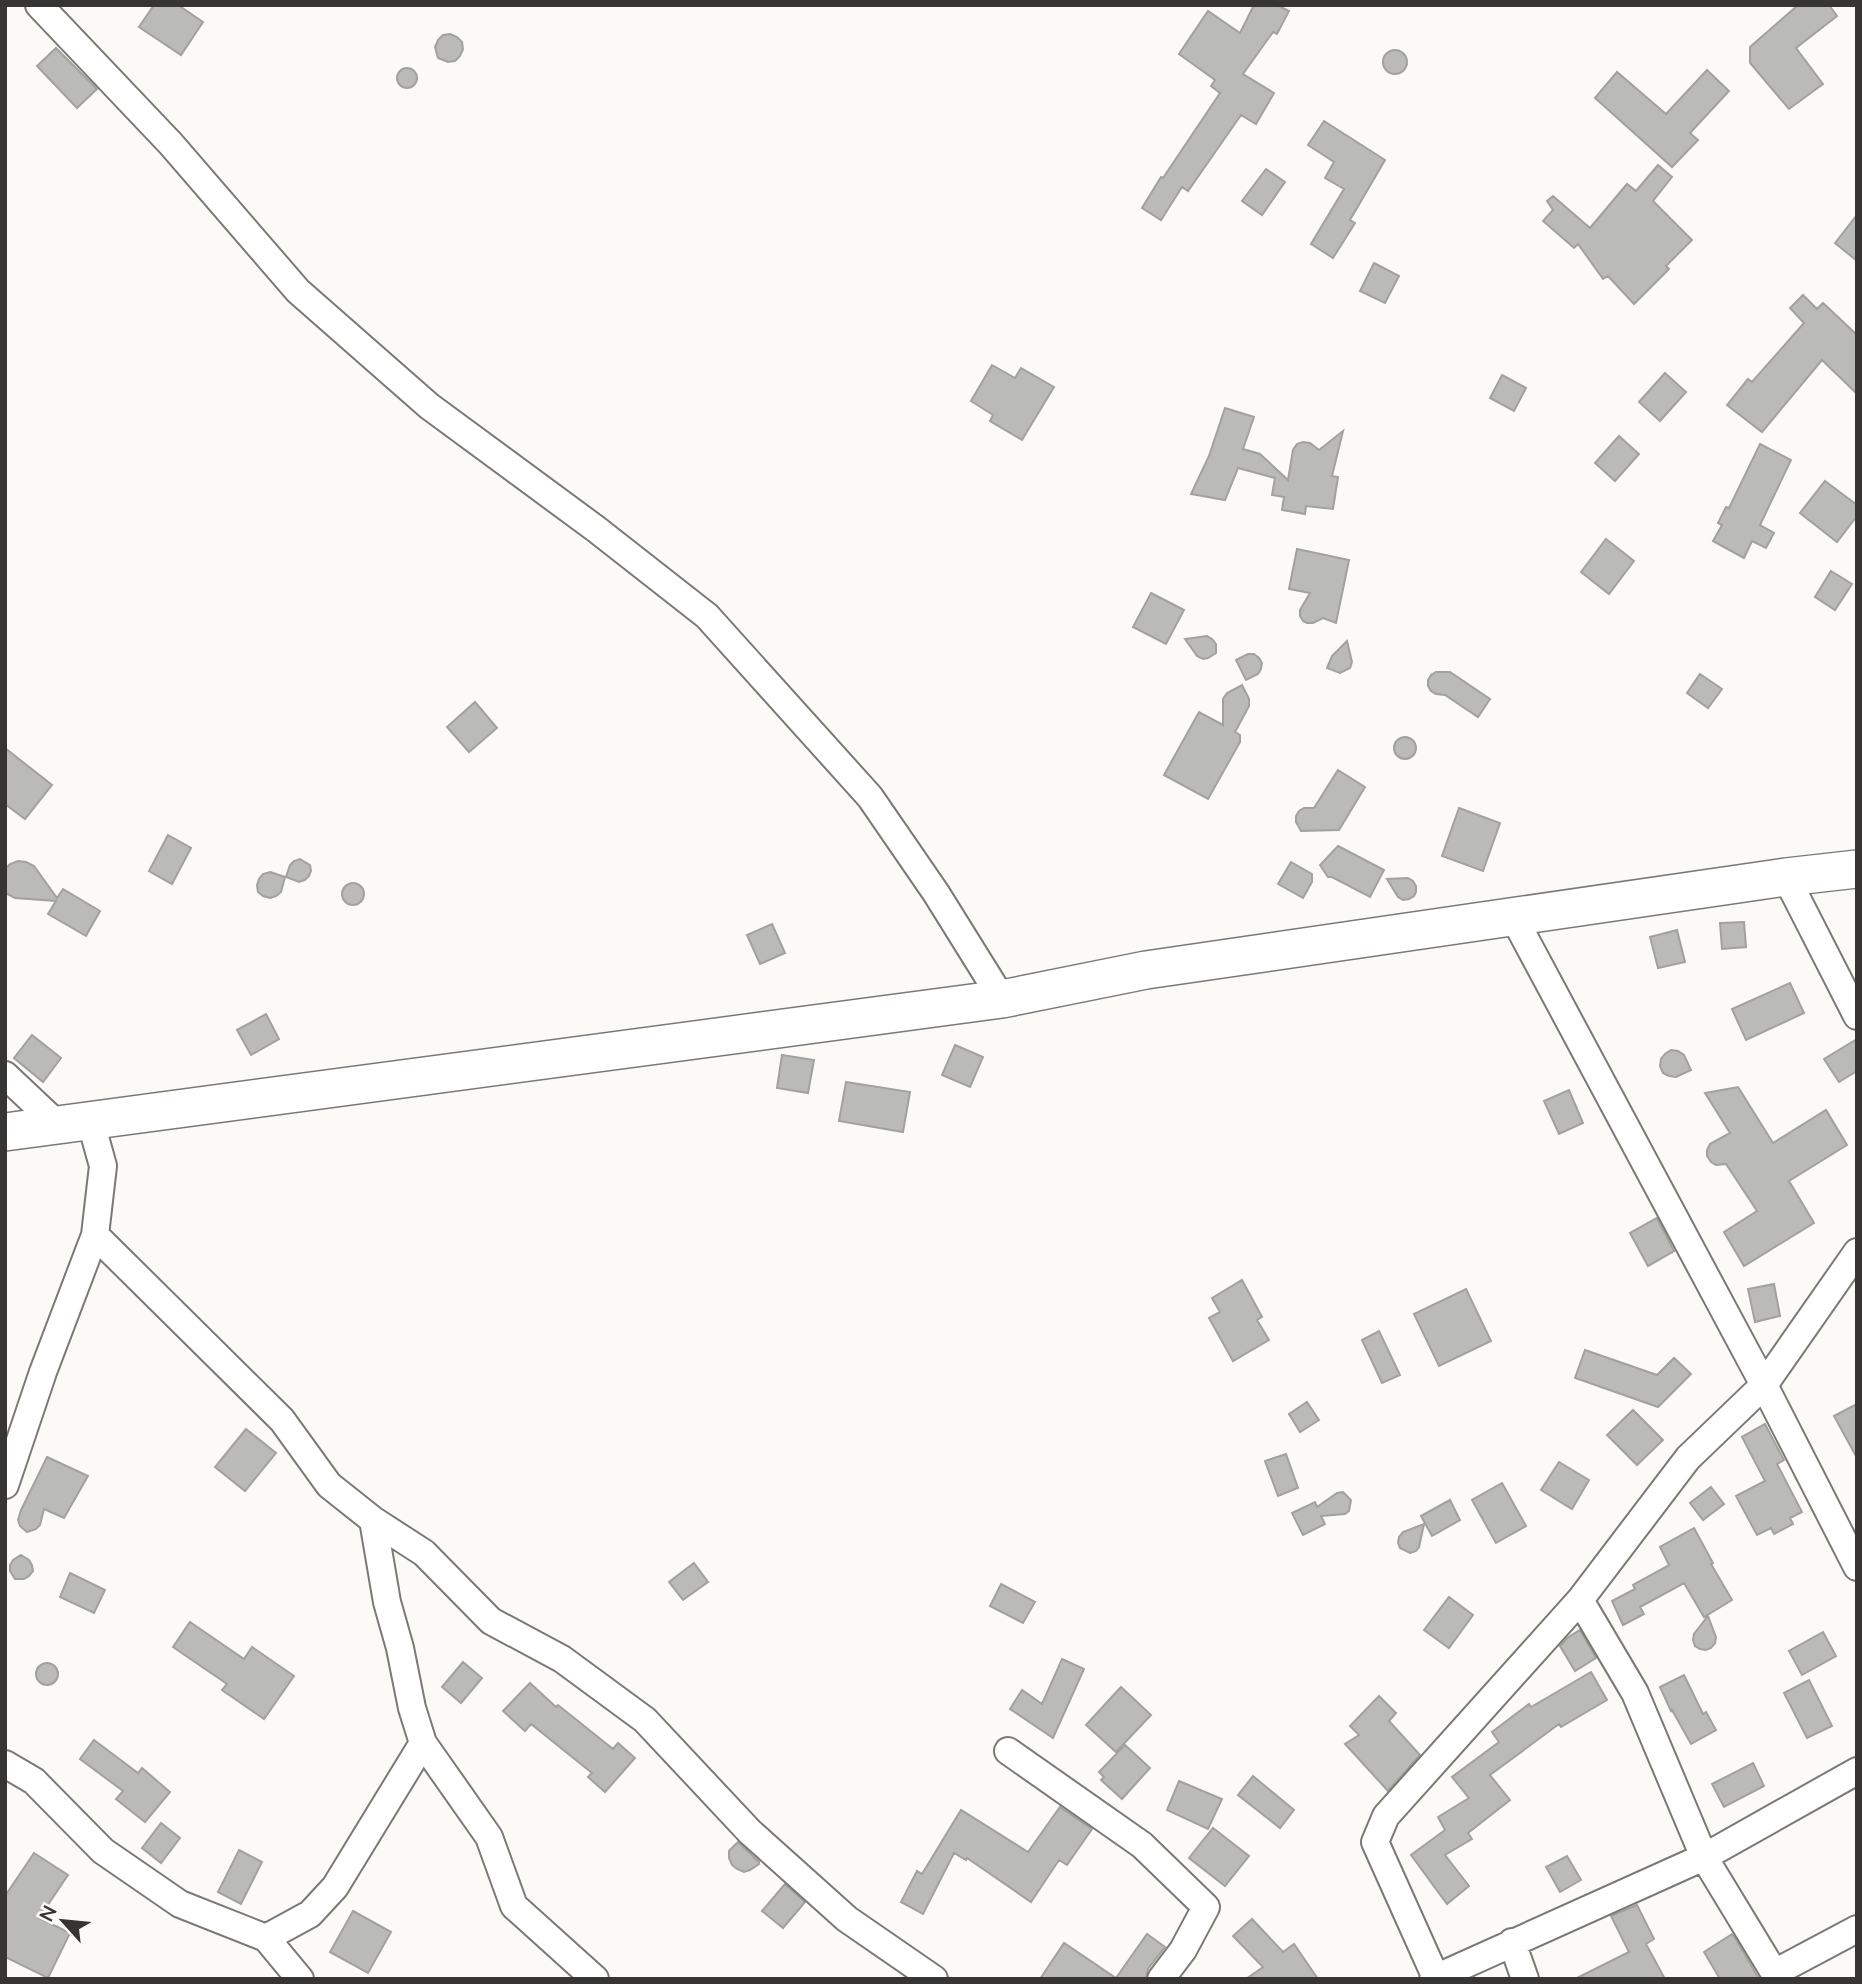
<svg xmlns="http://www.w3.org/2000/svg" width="1862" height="1984" viewBox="0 0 1862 1984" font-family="Lato,sans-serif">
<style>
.building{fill:#babab6;stroke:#a2a19d;stroke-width:2}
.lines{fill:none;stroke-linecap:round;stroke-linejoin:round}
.minor-casing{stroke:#797975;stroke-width:30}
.secondary-casing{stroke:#797975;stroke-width:40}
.minor{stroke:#fff;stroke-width:26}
.secondary{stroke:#fff;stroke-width:37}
</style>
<rect width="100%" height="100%" fill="#fbfaf6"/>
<path class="building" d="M154,5h24l25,17 -22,33 -42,-28z
M1254,5h23l12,6 -12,23 -4,-2 -30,42 31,19 -18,31 -15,-9 -53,76 -6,-4 -21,33 -19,-12 19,-31 2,1 57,-85 -9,-7 4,-6 -36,-26 29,-43 32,22z
M1798,5h31l8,11 -41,32 27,36 -34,25 -39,-46v-16z
M450,34l7,3 5,5 1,7 -3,7 -5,5 -7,1 -10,-4 -3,-11 3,-7 5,-5z
M56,48l41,41 -20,19 -40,-42z
M1383 62a12 12 0 1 1 24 0a12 12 0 1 1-24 0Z
M397 78a10 10 0 1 1 20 0a10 10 0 1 1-20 0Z
M1707,70l22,21 -39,42 8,7 -26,27 -77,-69 22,-26 49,42z
M1324,121l61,39 -35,60 5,3 -22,35 -22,-14 33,-55 -19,-11 9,-16 -26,-17z
M1658,165l14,12 -19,24 39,39 -26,26 3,3 -35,35 -26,-28 -5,3 -25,-35 -4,4 -31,-27 10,-11 -6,-9 6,-5 37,32 37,-44 9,7z
M1266,169l19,13 -23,33 -20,-14z
M1857,215v46l-22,-18z
M1374,263l25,13 -14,27 -25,-12z
M1803,295l14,14 6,-6 34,32v59l-35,-34 -60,72 -35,-27 21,-26 4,3 52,-59 -14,-15z
M992,365l23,13 6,-10 33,19 -32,53 -32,-19 3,-6 -22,-14z
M1665,373l21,19 -26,29 -21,-19z
M1502,375l24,13 -12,23 -24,-13z
M1225,408l29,9 -11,32 17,5 28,26 5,-30 4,-6 6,-2 7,1 9,7 24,-19 -11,45 6,1 -5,32 -27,-3 -1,8 -23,-4 2,-13 -12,-2 3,-17 -37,-10 -13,32 -34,-6 18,-38z
M1619,436l20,18 -24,27 -20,-18z
M1760,444l31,16 -31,65 14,8 -8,15 -14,-7 -8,17 -31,-17 9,-16 -4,-2 8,-16 3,1z
M1825,481l32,24v11l-20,26 -37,-29z
M1606,539l28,22 -25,33 -28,-22z
M1297,549l52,11 -13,63 -13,-5 -10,5h-6l-4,-2 -3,-5v-6l10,-17 -21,-4z
M1831,571l21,13 -17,26 -20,-13z
M1151,593l33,17 -18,34 -33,-17z
M1207,636l5,3 4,5v9l-8,5 -5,1 -6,-3 -12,-17z
M1347,641l5,21 -2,6 -10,5 -13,-5 5,-12z
M1248,654h6l5,4 3,5 -1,6 -3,5 -12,6 -10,-20z
M1436,672h14l40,27 -12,18 -33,-22 -9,-1 -5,-3 -3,-5v-6l3,-5z
M1700,674l22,15 -14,19 -21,-15z
M1242,685l7,14v7l-14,26 5,3v7l-32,57 -44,-24 35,-63 24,13v-26l4,-6z
M475,702l22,26 -28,24 -22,-25z
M1394 748a11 11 0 1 1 22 0a11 11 0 1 1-22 0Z
M5,748l47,37 -27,34 -20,-15z
M1338,770l27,17 -26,43 -38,1 -5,-9v-6l3,-5 5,-3h10z
M1459,808l41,15 -17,48 -41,-15z
M168,835l23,13 -19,36 -23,-13z
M1338,846l46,24 -14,27 -38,-20h-4l-8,-12z
M300,859l10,6 1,6 -2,5 -4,4 -6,2 -13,-5 4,-12 4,-4z
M18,861l8,1 8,4 23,32 6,-9 37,22 -14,25 -38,-22 8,-13 -41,-3 -10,-5v-24l5,-5z
M1291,862l21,12v8l-9,16 -25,-14z
M270,872l15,5 -4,15 -5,4 -6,2 -7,-2 -5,-4 -1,-7 2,-6 4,-5z
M1408,878l5,3 3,5v6l-2,4 -5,3 -6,1 -5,-3 -11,-18z
M342 894a11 11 0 1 1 22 0a11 11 0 1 1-22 0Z
M1744,922l2,25 -24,2 -2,-26z
M772,924l13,29 -25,11 -13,-29z
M1677,930l8,32 -27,6 -8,-31z
M1790,983l14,30 -58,27 -14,-31z
M266,1014l13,25 -28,16 -14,-25z
M32,1035l29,23 -18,24 -29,-24z
M1857,1039v32l-18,11 -15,-23z
M955,1045l28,12 -13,30 -28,-12z
M1671,1050l7,1 6,4 7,15 -15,7 -7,-1 -6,-3 -3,-7 1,-7 4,-5z
M782,1055l32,5 -6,33 -31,-5z
M846,1082l64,10 -7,40 -64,-11z
M1738,1087l35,56 53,-33 21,35 -58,36 25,42 -70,43 -20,-34 33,-21 -31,-47 -10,1 -5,-3 -4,-6v-6l3,-6 20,-11 -25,-40z
M1569,1090l14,33 -24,11 -15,-33z
M1657,1218l17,33 -26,15 -18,-33z
M1242,1280l20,37 -5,3 12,20 -36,21 -24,-43 11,-6 -8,-14z
M1774,1284l6,32 -25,6 -7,-33z
M1466,1289l25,52 -52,25 -25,-52z
M1379,1331l21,44 -18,8 -20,-43z
M1585,1350l72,25 17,-17 17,16 -33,33 -83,-29z
M1307,1402l12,18 -19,12 -11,-18z
M1857,1404v54l-23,-42z
M1633,1410l30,30 -26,25 -30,-30z
M1765,1424l19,36 -7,4 25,48 -12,6 3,6 -19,10 -3,-6 -14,7 -21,-39 29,-15 -23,-44z
M246,1429l30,24 -31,38 -30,-24z
M1286,1454l12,34 -20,8 -13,-35z
M47,1457l41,19 -24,42 -20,-9 -4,16 -4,4 -9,3 -7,-6 -2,-6 3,-10z
M1559,1462l30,18 -17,29 -31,-19z
M1502,1483l24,43 -30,17 -24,-43z
M1711,1487l13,17 -21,16 -13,-17z
M1343,1492l8,8 -2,11 -4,3 -24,2 4,8 -22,11 -11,-22 23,-11 2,5 20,-14z
M1450,1500l10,20 -28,16 -11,-20z
M1424,1524l-5,23 -3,4 -6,2 -10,-5 -2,-5 1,-6 4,-5z
M1694,1528l19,35 -2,1 21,36 -28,17 -20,-34 -44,24 4,7 -21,11 -11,-24 23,-12 -2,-4 36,-20 -9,-18z
M21,1555l8,5 3,5 1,6 -4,5 -5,3h-9l-5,-8v-6l3,-5z
M694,1563l14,19 -25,18 -14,-18z
M70,1573l35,17 -11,23 -34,-16z
M1001,1584l34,18 -12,21 -33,-17z
M1449,1597l24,18 -24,33 -25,-18z
M1708,1616l8,21 -1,6 -4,5 -5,2 -6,-1 -5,-3 -2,-6 1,-6z
M190,1622l54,37 8,-12 42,29 -30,43 -42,-29 5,-6 -54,-37z
M1580,1630l16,28 -21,13 -15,-25 7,-8z
M1823,1632l13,24 -34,19 -13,-24z
M1062,1659l22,10 -31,69 -43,-29 12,-19 20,14z
M463,1662l19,16 -21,25 -19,-16z
M36 1674a11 11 0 1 1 22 0a11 11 0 1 1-22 0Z
M1591,1672l16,28 -46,27 -2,-3 -69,51 20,25 -42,33 4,6 -27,16 24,31 -22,18 -36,-49 34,-25 -7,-13 31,-19 -17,-21 47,-35 -7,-10 37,-28 2,3z
M1684,1675l19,39 3,-2 10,18 -25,14 -19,-34 -1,1 -11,-24z
M1809,1680l23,46 -25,12 -23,-45z
M530,1683l26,24 2,-2 55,44 5,-6 17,15 -30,34 -17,-15 4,-4 -61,-49 -6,7 -22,-20z
M1121,1687l30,28 -35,37 -30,-27z
M1379,1696l17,17 -7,8 31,34 -32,36 -43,-47 14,-9 -9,-9z
M94,1740l44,33 4,-5 28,24 -25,30 -29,-23 7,-8 -43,-32z
M1125,1745l25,23 -28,31 -21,-19 3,-3 -5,-5z
M1753,1763l11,23 -40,21 -12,-23z
M1253,1776l41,34 -14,18 -42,-33z
M1179,1781l43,18 -14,30 -41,-19z
M1060,1807l32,22 -25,36 -8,-5 -28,42 -64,-44 -1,2 -12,-7 -31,61 -22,-12 16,-31 5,3 39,-64 67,42z
M161,1823l19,15 -19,25 -19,-15z
M1213,1828l36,28 -24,30 -36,-28z
M738,1842l21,20v2l-9,6 -6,2 -7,-3 -5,-4 -3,-7v-7z
M239,1850l23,12 -21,42 -23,-12z
M34,1853l34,22 -29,43 31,15 -22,45 -43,-21v-61z
M1567,1856l14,24 -21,12 -14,-25z
M785,1884l20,18 -22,26 -21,-17z
M1637,1905l17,34 -8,5 19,35h-90l54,-27 -18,-36z
M353,1911l38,21 -23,41 -38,-21z
M1252,1919l31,33 11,-8 24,35h-72l17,-12 -30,-31z
M1147,1934l18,13 -17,22 -2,10h-106l24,-36 52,35z
M1732,1934l5,7 22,38h-39l-16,-27z"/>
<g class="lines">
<g class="minor-casing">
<path id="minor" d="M39,5l132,139 127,147 131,115 167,123 111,87 163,181 66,96 66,106
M1786,877l71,139
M1514,918l250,467 93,182
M5,1075l52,49
M95,1235l187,185 47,65 44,35 51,33 67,68 71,38 83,61 105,112 97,87 87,60
M5,1485l38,-113 52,-137 8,-69 -13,-47
M373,1520l14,82 13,46 12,60 11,35 66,94 25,69 81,73
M1580,1600l55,93 69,164 74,122
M1008,1751l134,94 64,62 -23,43 -22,29
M5,1764l29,17 69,70 77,53 86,34 34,41
M266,1938l44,-24 25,-27 88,-144
M1512,1942l13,37
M1776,1972l81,-43
M1436,1978l-61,-136 11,-26 194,-216 108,-142 76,-73 93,-133
M1433,1979l271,-122 153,-86"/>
</g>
<g class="secondary-casing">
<path id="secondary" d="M5,1132l997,-133 144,-29 640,-93 71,-8"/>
</g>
<use href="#minor" class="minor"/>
<use href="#secondary" class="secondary"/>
</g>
<rect width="1862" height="1984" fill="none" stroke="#363534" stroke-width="14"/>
<g transform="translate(63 1921) rotate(297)" stroke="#fbfaf6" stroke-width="5" paint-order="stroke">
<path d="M0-5L12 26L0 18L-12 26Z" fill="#363534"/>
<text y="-10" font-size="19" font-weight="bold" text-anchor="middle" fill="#363534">N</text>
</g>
</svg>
